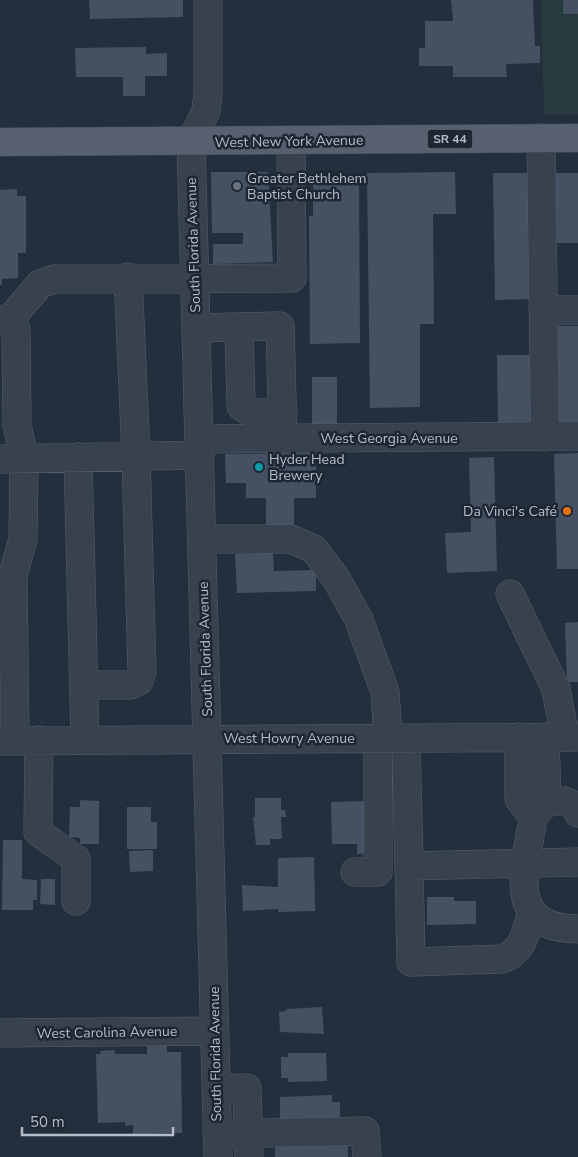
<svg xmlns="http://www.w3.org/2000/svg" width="578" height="1157" viewBox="0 0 578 1157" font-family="'Nunito Sans',sans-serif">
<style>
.green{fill:#263c3f}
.building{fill:#455162}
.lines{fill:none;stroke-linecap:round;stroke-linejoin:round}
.minor-casing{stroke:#565f6c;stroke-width:29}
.major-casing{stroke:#414a57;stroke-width:29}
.minor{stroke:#38414e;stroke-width:28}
.major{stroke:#56606e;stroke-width:28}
.worship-dot{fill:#6b7280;stroke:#1d2633;stroke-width:2}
.culture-dot{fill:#0f9aa8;stroke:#1d2633;stroke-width:2}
.food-dot{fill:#e8710a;stroke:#1d2633;stroke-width:2}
.labels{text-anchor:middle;stroke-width:5;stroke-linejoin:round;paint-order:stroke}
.shield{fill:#1d2633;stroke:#878f9c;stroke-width:1}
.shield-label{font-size:12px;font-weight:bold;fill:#b4bcc9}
.street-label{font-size:14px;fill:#b4bcc9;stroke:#1d2633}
.poi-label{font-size:14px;fill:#b4bcc9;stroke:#1d2633;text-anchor:start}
</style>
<rect width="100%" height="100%" fill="#242f3e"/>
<path class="green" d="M541,0h21l1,15 15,-1v100h-34z"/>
<path class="building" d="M89,0h94v17l-93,2z
M451,0h82l2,46h5v17l-34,1 1,13h-54v-11h-34v-18h6v-27h28z
M563,0h15v14h-15z
M146,47v7l21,-1v23h-22v20h-22v-19h-47l-1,-29z
M211,172h57l5,90 -60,2v-20h30v-11h-31z
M455,172l1,42h-23l1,110h-14v83l-50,1 -3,-235z
M493,173h38l2,126 -38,1z
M550,173h28v70h-27z
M359,174l1,169 -50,1 -1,-128h4v-41z
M17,189v7h9v57h-8v25l-16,1v6h-2v-95z
M555,326h23v96h-22z
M497,355h37l1,67 -37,1z
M312,377h25v47h-25z
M316,453v45h-22v27h-28v-27h-20v-15h-20l-1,-29z
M578,453v116h-21l-3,-115z
M494,457l3,114 -50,2 -2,-40 26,-1 -2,-74z
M273,553l1,18 42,-1v21l-79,2 -2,-39z
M578,622v60h-11l-2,-59z
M255,798h26v12h4l1,7h-5l1,22h-12v6h-14l-3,-28h2z
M80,800l19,1v43h-19v-6l-11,-1 1,-30h10z
M365,801l5,52 -13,1v-10h-25l-1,-42z
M127,807h24v15h6v27h-30z
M3,840h19v39l15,1v20h-4v10h-31z
M153,850v21l-23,1 -1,-21z
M314,857l1,54 -37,1v-3l-35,2 -1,-26 36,2v-29z
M41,879h14v26l-15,-1z
M427,897h27v4h22v23l-49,1z
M322,1007l2,27 -44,-2 -1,-20 7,-1v-2z
M167,1045v7h14l1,81 -49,1v-9l-8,1v-4l-27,1 -2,-69h5l-1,-3 14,-1 1,4h32v-8z
M288,1053h38l1,28 -39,1v-4h-7v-21h7z
M332,1095v7h8v18l-60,8v-31z
M348,1139v18h-73v-17z"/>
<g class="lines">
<g class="minor-casing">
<path id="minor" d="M208,0v94l-2,17 -15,31 27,1015
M541,138l4,299
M543,310h35
M12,317l4,12 1,96 7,32 -1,82 -10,36 2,165
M0,321l12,-4 28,-33 14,-5 238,-1 -1,-138
M239,327l2,79 11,7 31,-1
M196,328l84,-2 3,112
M199,439l379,-3
M78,457l7,283
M0,459l200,-4
M202,539h89l23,10 23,31 22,40 26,72 3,46
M510,594l46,95 9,48
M84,685h46l9,-4 3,-9 -6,-216 -8,-179
M519,737v62l14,18 14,-16 -2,-64
M406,738l3,128 169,-4
M39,740l-1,92 38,27v42
M0,741l578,-4
M547,801h17l10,4 4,8
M533,817c-7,51 -30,111 45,112
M409,866l2,96 91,-3c21,-7 24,-27 30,-47
M355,872h23v-134
M0,1033l215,-2
M216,1089l31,-1 2,69
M217,1134l148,-3 2,26"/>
</g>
<g class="major-casing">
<path id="major" d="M0,142l578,-4"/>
</g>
<use href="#minor" class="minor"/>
<use href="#major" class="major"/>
</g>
<circle class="worship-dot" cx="237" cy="186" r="5"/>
<circle class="culture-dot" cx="259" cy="467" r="5"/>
<circle class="food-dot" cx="567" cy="511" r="5"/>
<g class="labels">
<rect class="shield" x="427.5" y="129.5" width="45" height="19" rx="4"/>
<g class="shield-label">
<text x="450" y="143">SR 44</text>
</g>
<g class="street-label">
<text transform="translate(289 141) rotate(-1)" y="5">West New York Avenue</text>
<text transform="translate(193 245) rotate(-92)" y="5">South Florida Avenue</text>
<text x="389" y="443">West Georgia Avenue</text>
<text transform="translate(205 649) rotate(-92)" y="5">South Florida Avenue</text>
<text x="289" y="743">West Howry Avenue</text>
<text transform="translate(107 1032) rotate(-1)" y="5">West Carolina Avenue</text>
<text transform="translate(215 1054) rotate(-91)" y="5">South Florida Avenue</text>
</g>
<g class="poi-label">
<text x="247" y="183">Greater Bethlehem<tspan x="247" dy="16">Baptist Church</tspan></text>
<text x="269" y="464">Hyder Head<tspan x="269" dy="16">Brewery</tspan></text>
<text x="557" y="516" text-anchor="end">Da Vinci's Café</text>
</g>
</g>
<path d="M22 1127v8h151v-8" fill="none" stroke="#b4bcc9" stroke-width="2.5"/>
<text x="30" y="1127" font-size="15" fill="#b4bcc9" stroke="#1d2633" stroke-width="4" paint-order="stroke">50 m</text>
</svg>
